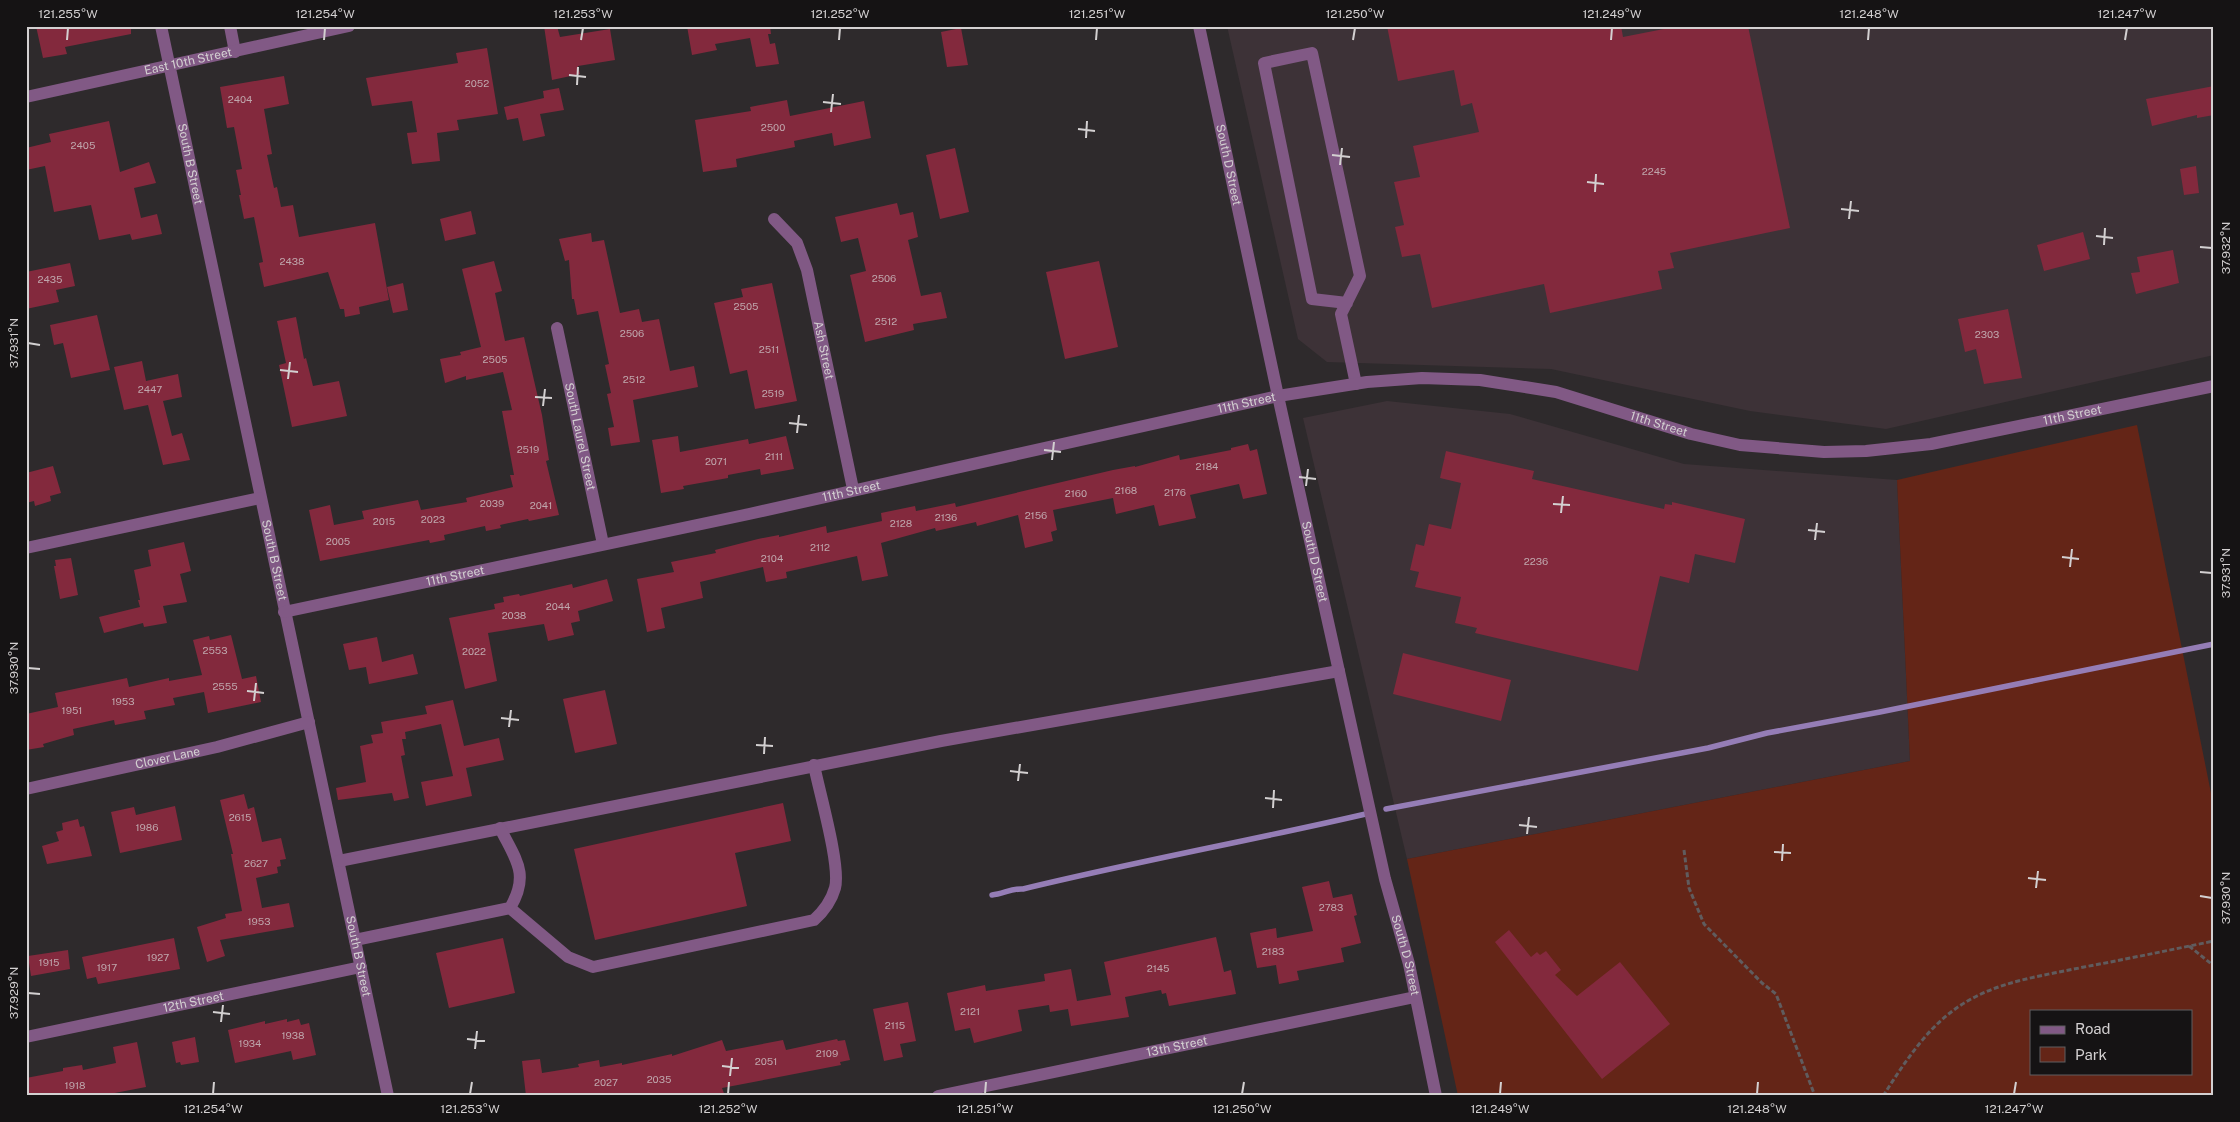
<svg xmlns="http://www.w3.org/2000/svg" width="2240" height="1122" viewBox="0 0 2240 1122" font-family="'Public Sans',sans-serif">
<style>
.built{fill:#3d3237}
.green{fill:#642517;fill-rule:evenodd}
.lines{fill:none;stroke-linecap:round;stroke-linejoin:round}
.stream{stroke:#957db6;stroke-width:5.5}
.building{fill:#83293d}
.path{stroke:#605c5e;stroke-width:3;stroke-dasharray:5 2.5;stroke-linecap:butt}
.minor{stroke:#815985;stroke-width:12}
.ticks{fill:none;stroke:#d3d0d1;stroke-width:2}
.labels{text-anchor:middle;stroke-width:5;stroke-linejoin:round;paint-order:stroke}
.number-label{font-size:10px;fill:#bfa6ac}
.street-label{font-size:12px;fill:#d3d0d1;stroke:#151314}
.neatline{fill:none;stroke:#d3d0d1;stroke-width:2}
.ticks-label{font-size:12px;text-anchor:middle;fill:#d3d0d1}
</style>
<rect width="100%" height="100%" fill="#2e2a2c"/>
<path class="built" d="M1227,26h987v329l-328,74 -136,-18 -199,-42 -224,-7 -29,-23z
M1387,401l123,13 174,50 213,16 13,281 -503,98 -104,-441z"/>
<path class="green" d="M2137,425l77,383v288h-756l-51,-237 503,-98 -13,-281zM2031,1011h160v62h-160z"/>
<g class="lines">
<path class="stream" d="M1386,809l322,-61 59,-15 113,-21 334,-68
M992,895c11,-1 20,-7 31,-6 115,-28 231,-49 347,-76"/>
</g>
<path class="building" d="M36,26h95v8l-66,13 2,7 -24,4z
M544,26h13l3,11 50,-8 5,31 -37,6 2,8 -28,6z
M687,26h83l1,8h-3l2,10 5,-1 4,21 -23,3 -6,-29 -35,6 2,6 -25,5z
M1387,26h234l2,11 56,-11h69l42,202 -120,25 4,15 -16,3 4,18 -112,24 -6,-29 -112,24 -12,-54 -18,3 -7,-30 9,-2 -10,-43 26,-5 -7,-31 66,-14 -7,-29 -11,3 -7,-36 -56,11z
M961,28l7,37 -21,2 -6,-35z
M487,48l11,66 -41,6 2,10 -22,3 3,28 -28,3 -5,-31 10,-1 -5,-31 -40,5 -6,-28 92,-15 -2,-10z
M284,76l5,28 -25,5 8,45 -5,1 7,33 3,-1 4,20 12,-2 6,32 76,-14 14,77 -30,7 1,7 -15,3 -1,-8h-4l-12,-37 -64,15 -5,-24 4,-1 -9,-45 -10,2 -5,-24h2l-5,-25 6,-1 -8,-42 -7,1 -7,-41z
M2214,86v29l-17,3v-3l-45,11 -6,-27z
M559,88l5,22 -24,4 5,22 -22,5 -5,-23 -11,2 -3,-13 40,-9 -1,-7z
M787,100l3,16 74,-15 7,37 -37,8 -2,-13 -38,8 1,6 -59,12 1,8 -34,5 -8,-52 56,-9 -1,-4z
M109,121l11,51 29,-10 7,21 -22,5 7,30 16,-4 5,20 -30,6 -2,-6 -31,6 -8,-35 -37,7 -9,-46 -19,4v-22l25,-6 -2,-8z
M955,148l14,64 -29,7 -14,-64z
M2196,166l3,27 -15,2 -4,-26z
M897,203l3,12 13,-3 5,25 -10,3 13,56 20,-4 6,26 -34,6 1,6 -49,12 -15,-67 16,-4 -8,-33 -17,4 -6,-25z
M471,211l5,23 -31,7 -5,-22z
M2083,232l7,27 -46,12 -7,-26z
M591,233l1,9 12,-2 16,73 19,-4 3,13 17,-3 11,52 24,-5 4,21 -65,13 7,42 -29,4 -3,-18 6,-1 -7,-33 4,-1 -6,-28 4,-1 -11,-53 -21,4 -3,-16h-2l-3,-39 -4,1 -6,-22z
M2173,250l6,33 -43,11 -5,-21 9,-1 -3,-15z
M494,261l8,30 -7,2 10,48 19,-4 18,78 7,45 -3,1 13,54 -30,6 -1,-2 -28,6 1,3 -15,3 -1,-5 -41,9 1,5 -15,3 -1,-3 -109,21 -11,-51 21,-5 4,20 30,-6 -2,-8 56,-11 3,10 46,-8 -1,-4 47,-11 -3,-12h4l-12,-64 10,-1 -9,-38 -37,8v-4l-21,7 -5,-24 21,-4 -1,-3 21,-5 -19,-78z
M1099,261l19,86 -53,12 -19,-87z
M70,263l5,23 -19,4 3,12 -33,7v-37z
M403,283l5,27 -15,3 -6,-26z
M772,283l25,118 -42,8 -8,-39 -17,4 -16,-71 29,-6 -2,-8z
M2008,309l14,69 -38,6 -8,-35 -11,3 -7,-33z
M97,315l13,55 -39,8 -8,-35 -9,2 -4,-20z
M296,317l8,42 2,-1 7,28 26,-5 8,35 -55,11 -13,-62 7,-2 -9,-42z
M142,361l4,20 32,-7 4,23 -19,4 9,35 10,-3 8,27 -27,5 -15,-60 -24,5 -10,-43z
M678,436l2,16 68,-13 1,5 37,-8 8,33 -33,6 -1,-6 -32,6v3l-45,8 1,3 -23,4 -9,-53z
M1248,444l2,7 7,-2 10,45 -24,5 -4,-15 -49,11 6,23 -37,8 -5,-21 -38,9 -3,-16 -60,12 4,20 -6,2 2,9 -28,7 -7,-33 -41,11 -1,-4 -40,9 -1,-3 -54,15 7,33 -26,5 -5,-25 -71,16 1,6 -21,4 -3,-15 -63,15 3,16 -42,10 4,20 -18,4 -10,-53 37,-7 -3,-10 45,-9 -1,-3 43,-11 21,-4v2l47,-11 1,7 55,-12 -1,-8 34,-7 1,5 39,-8 1,4 157,-37 22,-4v1l44,-12 1,5 51,-10v-2z
M1446,451l88,20 -2,8 132,30 1,-5 7,1v-3l73,17 -10,44 -40,-9 -6,29 -29,-7 -22,95 -163,-38 2,-5 -22,-5 6,-26 -46,-10 4,-15 -9,-2 6,-26 8,2 5,-22 22,5 10,-46 -21,-5z
M53,466l8,27 -11,3 1,5 -16,5 -1,-5 -8,2v-30z
M184,542l7,29 -11,3 7,28 -24,4 4,17 -23,4 -1,-4 -39,10 -5,-16 41,-10 -2,-7h2l-6,-30 17,-4 -3,-16z
M71,558l7,37 -18,4 -6,-33h2l-1,-6z
M607,579l6,22 -35,10 2,10 -9,2 3,12 -26,6 -4,-17 -56,9 9,48 -32,8 -16,-71 46,-9 -1,-5 10,-2 -1,-5 16,-3 1,2 52,-12 1,4z
M231,635l11,44 14,-3 5,26 -53,11 -4,-21 -31,6 2,7 -31,6 2,8 -31,6 -1,-5 -41,9 1,6 -31,9 1,3 -18,3v-36l32,-7 -3,-14 72,-15 2,9 40,-9v3l33,-6 -9,-35 16,-4 1,4z
M377,637l5,25 31,-8 5,20 -49,10 -3,-17 -17,3 -6,-26z
M1403,653l108,27 -10,41 -108,-27z
M605,690l12,54 -42,9 -12,-54z
M453,700l11,46 35,-8 5,22 -38,8 6,28 -46,10 -5,-24 32,-6 -12,-52 -36,8 1,7h-4l3,16 -4,1 8,42 -15,3 -2,-8 -54,7 -2,-12 30,-6 -6,-36 13,-3 -2,-8 12,-2 -2,-11 46,-8 -2,-8z
M244,794l4,15 6,-2 8,35 19,-4 5,21 -6,1 1,6 -4,1 1,6 -22,5 6,30 27,-5 5,24 -74,13 5,16 -18,6 -10,-35 29,-9 -1,-4 17,-3 -11,-57h2l-13,-54z
M783,803l8,38 -56,12 12,53 -152,34 -21,-91z
M175,806l7,34 -62,13 -9,-41 23,-5 2,8z
M78,819l2,8 4,-1 8,30 -45,8 -5,-18 17,-5 -3,-9 7,-2 -1,-7z
M1329,881l4,17 19,-4 5,21 -3,1 7,27 -20,5 3,14 -47,9 2,9 -20,4 -3,-19 -19,3 -7,-35 26,-5 1,10 36,-7 -11,-44z
M1509,930l22,27 6,-5 3,3 6,-4 15,19 -6,5 22,21 43,-34 50,62 -68,55 -107,-137z
M1216,937l8,35 7,-2 5,24 -67,12 -3,-13 -4,1 -1,-4 -36,7 4,20 -58,9 -3,-17 -18,3 -1,-7 -31,5 4,21 -48,12 -4,-15 -15,3 -8,-38 38,-8 1,6 59,-10 -1,-7 27,-5 6,32 34,-6 -7,-33z
M174,938l6,31 -82,15 -2,-7 -9,2 -5,-22z
M503,938l12,55 -66,15 -13,-55z
M68,950l2,19 -39,7 -3,-20z
M908,1002l8,39 -16,3 3,13 -19,4 -11,-52z
M287,1019v3l12,-3 2,6 8,-2 7,32 -23,5 -2,-9 -56,12 -7,-33 37,-9v3z
M195,1037l4,25 -18,3 -1,-3 -4,1 -4,-21z
M837,1039l1,2 7,-1 5,20 -10,2 1,3 -119,23 3,8h-199l-4,-35 18,-2 2,14 37,-6 -1,-3 21,-4 1,7 22,-4v2l50,-11v2l50,-16 4,11 57,-11 3,10z
M137,1042l9,45 -47,9h-73v-18l37,-7v-3l19,-3 1,5 33,-7 -3,-16z"/>
<g class="lines">
<path class="path" d="M1684,850l5,38 15,36 58,59 14,11 39,102
M2189,946l25,20
M1883,1096c22,-34 44,-69 78,-91 37,-24 81,-29 123,-38 43,-8 86,-17 130,-26"/>
<g class="minor">
<path id="s1" d="M161,26l227,1070"/>
<path d="M230,26l5,26"/>
<path id="s2" d="M1199,26l79,370 107,483 24,85 27,132"/>
<path id="s3" d="M26,97l323,-71"/>
<path id="s4" d="M774,219l23,24 10,27 46,219"/>
<path d="M1347,303l-35,-4 -48,-236 48,-10 48,223 -19,38 15,70"/>
<path id="s5" d="M557,328l46,216"/>
<path d="M26,548l234,-50"/>
<path id="s6" d="M284,612l465,-98 529,-118 89,-14 55,-4 58,2 76,12 135,42 49,11 84,7 42,-1 65,-7 283,-58"/>
<path id="s7" d="M26,789l191,-42 92,-25"/>
<path d="M339,861l602,-120 398,-70"/>
<path d="M510,908l58,49 25,10 221,-47c10,-9 17,-18 21,-32 6,-22 -16,-97 -21,-123"/>
<path d="M355,940l155,-32c20,-34 6,-48 -10,-80"/>
<path id="s8" d="M26,1037l335,-70"/>
<path id="s9" d="M938,1096l477,-99"/>
</g>
</g>
<path class="ticks" d="M67,40l1,-12M324,40l1,-12M581,40l2,-12M839,40l1,-12M1096,40l1,-12M1353,40l2,-12M1611,40l1,-12M1868,40l1,-12M2125,40l2,-12M569,75l17,2M577,85l1,-18M823,102l18,2M831,112l2,-18M1078,129l17,2M1086,138l1,-17M1332,155l18,2M1340,165l2,-17M1587,182l17,2M1595,192l1,-18M1841,209l18,2M1849,219l2,-18M2096,236l17,2M2104,245l1,-17M2200,247l12,1M28,343l12,2M280,370l18,2M288,379l2,-17M535,397l17,1M543,406l2,-17M789,423l18,2M797,433l2,-18M1044,450l17,2M1052,460l2,-18M1299,477l17,2M1306,486l2,-17M1553,504l17,1M1561,513l2,-17M1808,530l17,2M1815,540l2,-17M2062,557l17,2M2070,567l2,-18M2200,572l12,1M28,668l12,1M247,691l17,2M254,701l2,-18M501,718l18,2M509,727l2,-17M756,745l17,1M764,754l1,-17M1010,771l18,2M1018,781l2,-17M1265,798l17,2M1273,808l1,-18M1519,825l18,2M1527,834l2,-17M1774,852l17,1M1782,861l1,-17M2028,878l18,2M2036,888l2,-17M2200,896l12,2M28,993l12,1M213,1012l17,2M221,1022l2,-17M467,1039l18,2M475,1049l2,-18M722,1066l17,2M730,1076l2,-18M213,1094l1,-12M470,1094l2,-12M728,1094l1,-12M985,1094l1,-12M1242,1094l2,-12M1500,1094l1,-12M1757,1094l1,-12M2014,1094l2,-12"/>
<g class="labels">
<g class="number-label">
<text x="477" y="87">2052</text>
<text x="240" y="103">2404</text>
<text x="773" y="131">2500</text>
<text x="83" y="149">2405</text>
<text x="1654" y="175">2245</text>
<text x="292" y="265">2438</text>
<text x="884" y="282">2506</text>
<text x="50" y="283">2435</text>
<text x="746" y="310">2505</text>
<text x="886" y="325">2512</text>
<text x="632" y="337">2506</text>
<text x="1987" y="338">2303</text>
<text x="769" y="353">2511</text>
<text x="495" y="363">2505</text>
<text x="634" y="383">2512</text>
<text x="150" y="393">2447</text>
<text x="773" y="397">2519</text>
<text x="528" y="453">2519</text>
<text x="774" y="460">2111</text>
<text x="716" y="465">2071</text>
<text x="1207" y="470">2184</text>
<text x="1126" y="494">2168</text>
<text x="1175" y="496">2176</text>
<text x="1076" y="497">2160</text>
<text x="492" y="507">2039</text>
<text x="541" y="509">2041</text>
<text x="1036" y="519">2156</text>
<text x="946" y="521">2136</text>
<text x="433" y="523">2023</text>
<text x="384" y="525">2015</text>
<text x="901" y="527">2128</text>
<text x="338" y="545">2005</text>
<text x="820" y="551">2112</text>
<text x="772" y="562">2104</text>
<text x="1536" y="565">2236</text>
<text x="558" y="610">2044</text>
<text x="514" y="619">2038</text>
<text x="215" y="654">2553</text>
<text x="474" y="655">2022</text>
<text x="225" y="690">2555</text>
<text x="123" y="705">1953</text>
<text x="72" y="714">1951</text>
<text x="240" y="821">2615</text>
<text x="147" y="831">1986</text>
<text x="256" y="867">2627</text>
<text x="1331" y="911">2783</text>
<text x="259" y="925">1953</text>
<text x="1273" y="955">2183</text>
<text x="158" y="961">1927</text>
<text x="49" y="966">1915</text>
<text x="107" y="971">1917</text>
<text x="1158" y="972">2145</text>
<text x="970" y="1015">2121</text>
<text x="895" y="1029">2115</text>
<text x="293" y="1039">1938</text>
<text x="250" y="1047">1934</text>
<text x="827" y="1057">2109</text>
<text x="766" y="1065">2051</text>
<text x="659" y="1083">2035</text>
<text x="606" y="1086">2027</text>
<text x="75" y="1089">1918</text>
</g>
<g class="street-label">
<text dy="4" stroke="none"><textPath href="#s3" startOffset="166">East 10th Street</textPath></text>
<text dy="4" stroke="none"><textPath href="#s1" startOffset="141">South B Street</textPath></text>
<text dy="4" stroke="none"><textPath href="#s2" startOffset="142">South D Street</textPath></text>
<text dy="4" stroke="none"><textPath href="#s4" startOffset="144">Ash Street</textPath></text>
<text dy="4" stroke="none"><textPath href="#s6" startOffset="985">11th Street</textPath></text>
<text dy="4" stroke="none"><textPath href="#s6" startOffset="1825">11th Street</textPath></text>
<text dy="4" stroke="none"><textPath href="#s6" startOffset="1405">11th Street</textPath></text>
<text dy="4" stroke="none"><textPath href="#s5" startOffset="111">South Laurel Street</textPath></text>
<text dy="4" stroke="none"><textPath href="#s6" startOffset="580">11th Street</textPath></text>
<text dy="4" stroke="none"><textPath href="#s1" startOffset="546">South B Street</textPath></text>
<text dy="4" stroke="none"><textPath href="#s2" startOffset="548">South D Street</textPath></text>
<text dy="4" stroke="none"><textPath href="#s6" startOffset="175">11th Street</textPath></text>
<text dy="4" stroke="none"><textPath href="#s7" startOffset="145">Clover Lane</textPath></text>
<text dy="4" stroke="none"><textPath href="#s2" startOffset="952">South D Street</textPath></text>
<text dy="4" stroke="none"><textPath href="#s1" startOffset="951">South B Street</textPath></text>
<text dy="4" stroke="none"><textPath href="#s8" startOffset="171">12th Street</textPath></text>
<text dy="4" stroke="none"><textPath href="#s9" startOffset="244">13th Street</textPath></text>
</g>
</g>
<rect width="2240" height="1122" fill="none" stroke="#151314" stroke-width="55"/>
<rect x="2030" y="1010" width="162" height="65" fill="#151314" stroke="#615f60"/>
<rect x="2040" y="1026" width="25" height="8" fill="#815985" stroke="#615f60"/>
<text x="2075" y="1034" font-size="15" fill="#d3d0d1">Road</text>
<rect x="2040" y="1047" width="25" height="15" fill="#642517" stroke="#615f60"/>
<text x="2075" y="1060" font-size="15" fill="#d3d0d1">Park</text>
<rect x="28" y="28" width="2184" height="1066" class="neatline"/>
<g class="ticks-label">
<text x="68" y="18">121.255°W</text>
<text x="325" y="18">121.254°W</text>
<text x="583" y="18">121.253°W</text>
<text x="840" y="18">121.252°W</text>
<text x="1097" y="18">121.251°W</text>
<text x="1355" y="18">121.250°W</text>
<text x="1612" y="18">121.249°W</text>
<text x="1869" y="18">121.248°W</text>
<text x="2127" y="18">121.247°W</text>
<text transform="translate(2226 248) rotate(-90)" y="4">37.932°N</text>
<text transform="translate(14 343) rotate(-90)" y="4">37.931°N</text>
<text transform="translate(2226 573) rotate(-90)" y="4">37.931°N</text>
<text transform="translate(14 668) rotate(-90)" y="4">37.930°N</text>
<text transform="translate(2226 898) rotate(-90)" y="4">37.930°N</text>
<text transform="translate(14 993) rotate(-90)" y="4">37.929°N</text>
<text x="213" y="1113">121.254°W</text>
<text x="470" y="1113">121.253°W</text>
<text x="728" y="1113">121.252°W</text>
<text x="985" y="1113">121.251°W</text>
<text x="1242" y="1113">121.250°W</text>
<text x="1500" y="1113">121.249°W</text>
<text x="1757" y="1113">121.248°W</text>
<text x="2014" y="1113">121.247°W</text>
</g>
</svg>
